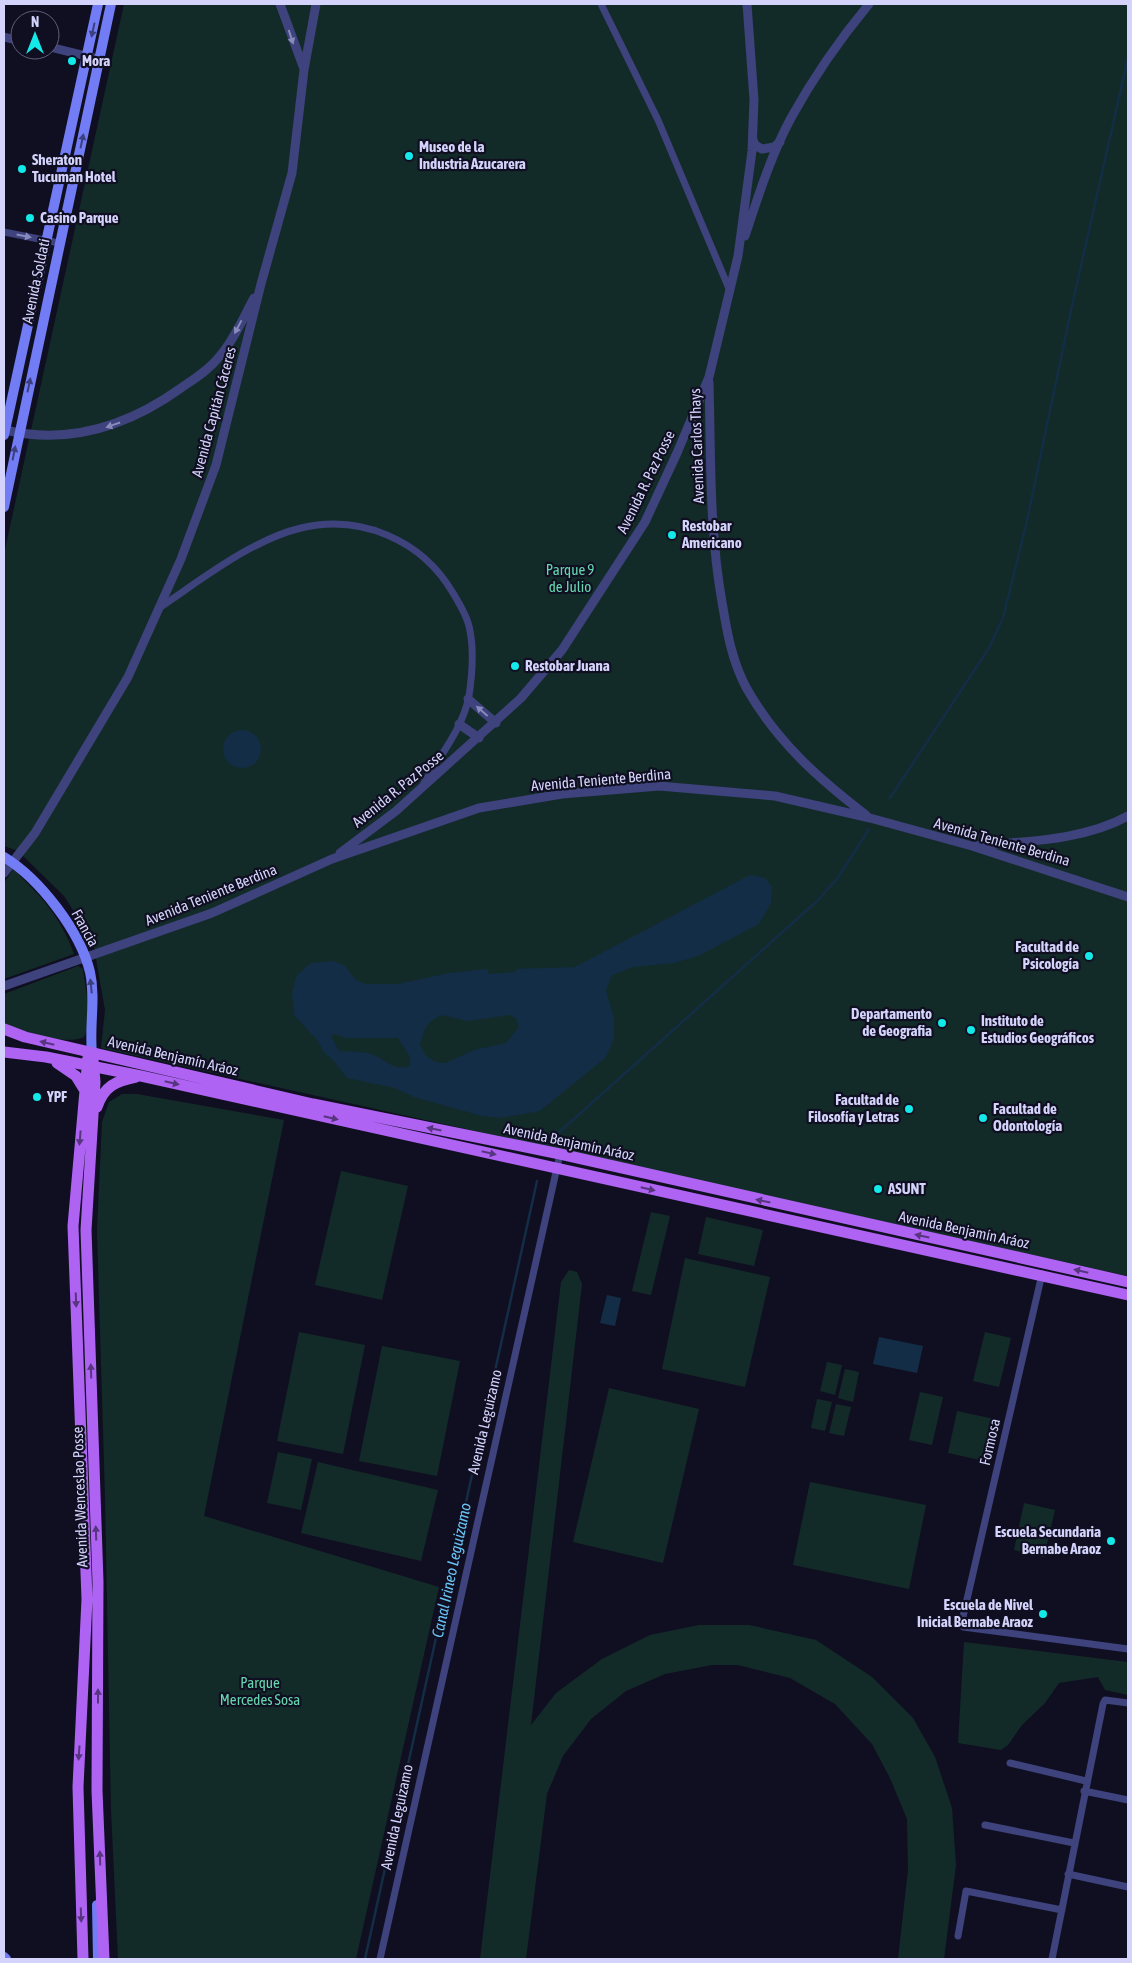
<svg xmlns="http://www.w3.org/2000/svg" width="1132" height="1963" viewBox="0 0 1132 1963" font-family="'Asap Condensed',sans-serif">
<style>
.green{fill:#132b28}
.water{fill:#132d47;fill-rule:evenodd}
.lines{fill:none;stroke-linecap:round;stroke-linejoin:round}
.stream{stroke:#132d47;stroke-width:2.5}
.minor{stroke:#3e427d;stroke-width:7}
.tertiary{stroke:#3e427d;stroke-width:9}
.secondary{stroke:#727cf4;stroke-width:10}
.primary{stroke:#ae63f3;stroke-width:11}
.oneway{fill:#3c4080}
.oneway2{fill:#888abc}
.oneway3{fill:#57357f}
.poi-dot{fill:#12e9e8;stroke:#100f21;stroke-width:2}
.labels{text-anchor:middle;stroke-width:4.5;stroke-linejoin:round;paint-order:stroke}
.poi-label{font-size:15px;font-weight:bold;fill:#d3d3fc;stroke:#100f21;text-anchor:start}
.street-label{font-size:15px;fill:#d3d3fc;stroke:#100f21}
.park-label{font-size:15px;fill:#65d6ae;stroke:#100f21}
.water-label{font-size:16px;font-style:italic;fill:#69c2f4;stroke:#100f21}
</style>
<rect width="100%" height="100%" fill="#100f21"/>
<path class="green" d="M124,4h1004v1272l-1027,-228 4,-38 -12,-69 -29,-45 -46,-45 -14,-5v-292z
M13,869c28,27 48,48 61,85l-70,25v-96z
M78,966l5,3 5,35 -1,27 -3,6c-20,9 -60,-6 -80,-13v-30z
M122,1094h15l147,26 -80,396 235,71 -83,372h-238l-7,-150 -6,-313 -8,-266 5,-108 7,-20z
M341,1171l67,15 -26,114 -67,-15z
M651,1212l19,4 -19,79 -19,-4z
M706,1217l57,13 -9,36 -56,-12z
M685,1258l85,19 -25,110 -83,-18z
M569,1270l8,2 5,12 -51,441 25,-32 46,-34 48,-24 49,-10h50l67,15 56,37 41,41 22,39 17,51 4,57 -12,94h-46l10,-89 -1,-51 -17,-41 -18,-34 -37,-40 -45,-26 -52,-13h-26l-47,9 -39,17 -35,28 -28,37 -16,38 -21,165h-46l81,-677z
M299,1332l66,13 -22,109 -66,-13z
M985,1332l26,6 -12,49 -26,-6z
M382,1346l78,15 -23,115 -78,-15z
M827,1362l15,3 -7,30 -15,-4z
M845,1369l14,3 -6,30 -15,-4z
M609,1388l90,21 -36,154 -90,-21z
M920,1392l23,5 -11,48 -23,-5z
M817,1399l15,3 -7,29 -14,-3z
M836,1404l15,3 -7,29 -15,-3z
M957,1411l42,9 -10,42 -41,-9z
M278,1452l34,7 -11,51 -34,-7z
M318,1462l120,28 -17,71 -120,-28z
M810,1482l116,23 -17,84 -116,-24z
M1024,1503l31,7 -11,47 -30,-7z
M964,1642l164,20v33l-23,-5 -7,-13 -39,6 -14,20 -23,22 -14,20 -7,5 -43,-7z"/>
<path class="water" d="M223 749a19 19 0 1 1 38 0a19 19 0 1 1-38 0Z
M750,875l15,3 7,9 -1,16 -12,21 -61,32 -24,7 -42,4 -21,9 -5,15 8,27v21l-9,19 -65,53 -40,7 -18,-2 -68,-19 -19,-9 -48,-10 -14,-18 -9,-7 -6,-12 -24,-26 -2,-22 5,-18 14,-12 22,-2 11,4 12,15 9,4h33l51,-11 38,-4 2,5 26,-2 2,-3 58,-2zM442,1015l26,6 41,-6 7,3 3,9 -13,16 -32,7 -28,13 -10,-1 -10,-6 -6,-11c4,-15 6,-24 22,-30zM335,1034l10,4h53l12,19v9c-17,6 -24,-7 -39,-12 -9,-3 -22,-2 -32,-3l-8,-15z
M607,1295l14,3 -6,28 -15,-3z
M879,1337l44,9 -6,27 -44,-9z"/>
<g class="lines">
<path class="stream" d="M890,798l99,-150 14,-30 23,-93 47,-224 55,-243
M545,1145l271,-243 21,-23 32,-50
M365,1959l172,-778"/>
<path class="minor" d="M601,4l57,116 72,171
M4,232l55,11
M159,608c42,-28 92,-68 142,-80 60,-14 121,12 152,65 7,12 15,25 17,38 4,20 2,45 -1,65 -6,32 -29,60 -45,87
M1042,1274l-80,347 1,6 165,22
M1010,1763l76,18
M1084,1791l44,9
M985,1825l89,18
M1068,1874l60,13
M958,1936l8,-45 96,19
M380,1959l180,-805
M1052,1959l51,-255 2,-4 23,3"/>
<path class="tertiary" d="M280,4l24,65
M4,37l16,4
M50,47l48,12
M753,140l2,5 7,4 12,-2 6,-5
M745,236c13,-39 26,-81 46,-118 22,-40 49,-79 78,-114
M709,382c2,73 0,147 13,220 5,30 10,60 25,87 30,53 72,90 119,126
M5,430c64,15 123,-4 176,-42 13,-9 28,-18 38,-31 15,-17 24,-39 35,-59
M468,699l28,24
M459,724l20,14
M975,846c51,-5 107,-5 153,-30
M340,853l56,-42 125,-113 41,-48 83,-128 32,-69 32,-76 29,-121 14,-105 2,-51 -7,-96
M4,873l31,-40 93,-156 53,-118 35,-94 45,-181 31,-111 12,-103 12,-66
M4,986l208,-73 120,-54 147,-51 83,-14 61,-5 36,-3 116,10 95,22 102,28 156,51"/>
<path class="secondary" d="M4,435l94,-431
M4,507l107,-503
M4,857c36,22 76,74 86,115 6,27 -1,54 2,81
M97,1905l1,54
M4,1957l2,2"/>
<path class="primary" d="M4,1029l21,8 288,67 247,50 568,128
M4,1052l42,5 95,19 987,219
M93,1059l2,23 -9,148 12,352 -1,209 7,168
M57,1063l19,13 8,13
M97,1107c7,-21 19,-26 39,-30
M83,1959l-5,-172 9,-188 -14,-373 15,-169"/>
</g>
<defs><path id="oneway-solid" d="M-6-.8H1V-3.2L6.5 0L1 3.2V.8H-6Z" transform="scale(1.25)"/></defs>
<g class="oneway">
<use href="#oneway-solid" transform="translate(93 30) rotate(102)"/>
<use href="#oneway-solid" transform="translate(82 141) rotate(-78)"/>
<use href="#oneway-solid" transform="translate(29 385) rotate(-78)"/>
<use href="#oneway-solid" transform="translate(14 453) rotate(-79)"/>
<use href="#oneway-solid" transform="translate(91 986) rotate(-96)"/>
</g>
<g class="oneway2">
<use href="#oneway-solid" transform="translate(291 37) rotate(72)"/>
<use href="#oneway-solid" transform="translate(24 236) rotate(11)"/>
<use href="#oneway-solid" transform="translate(238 327) rotate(118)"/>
<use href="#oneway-solid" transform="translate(113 425) rotate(161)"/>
<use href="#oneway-solid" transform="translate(482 711) rotate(-139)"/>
</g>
<g class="oneway3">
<use href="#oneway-solid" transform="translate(47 1043) rotate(-167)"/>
<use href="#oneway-solid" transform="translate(172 1083) rotate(13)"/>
<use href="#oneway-solid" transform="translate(331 1118) rotate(13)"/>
<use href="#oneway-solid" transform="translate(434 1129) rotate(-169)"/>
<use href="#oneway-solid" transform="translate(80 1138) rotate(95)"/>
<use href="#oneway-solid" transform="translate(489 1153) rotate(13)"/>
<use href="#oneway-solid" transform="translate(648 1189) rotate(13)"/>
<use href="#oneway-solid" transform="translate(763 1201) rotate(-168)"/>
<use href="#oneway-solid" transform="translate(922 1236) rotate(-168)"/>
<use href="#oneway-solid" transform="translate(1081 1271) rotate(-167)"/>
<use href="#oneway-solid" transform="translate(76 1300) rotate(88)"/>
<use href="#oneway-solid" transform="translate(91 1371) rotate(-92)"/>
<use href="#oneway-solid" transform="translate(96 1533) rotate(-92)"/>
<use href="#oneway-solid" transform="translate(98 1696) rotate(-90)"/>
<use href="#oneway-solid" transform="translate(79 1753) rotate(94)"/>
<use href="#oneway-solid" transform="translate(100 1858) rotate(-92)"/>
<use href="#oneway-solid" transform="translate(81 1915) rotate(88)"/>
</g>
<g class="poi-dot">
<circle cx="72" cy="61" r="5"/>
<circle cx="409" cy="156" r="5"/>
<circle cx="22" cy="169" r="5"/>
<circle cx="30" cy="218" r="5"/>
<circle cx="672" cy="535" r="5"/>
<circle cx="515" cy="666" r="5"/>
<circle cx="1089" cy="956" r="5"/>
<circle cx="942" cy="1023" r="5"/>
<circle cx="971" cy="1030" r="5"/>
<circle cx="37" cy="1097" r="5"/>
<circle cx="909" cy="1109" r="5"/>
<circle cx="983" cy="1118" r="5"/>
<circle cx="878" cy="1189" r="5"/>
<circle cx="1111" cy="1541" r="5"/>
<circle cx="1043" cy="1614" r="5"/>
</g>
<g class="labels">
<g class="poi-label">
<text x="82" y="66">Mora</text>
<text x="419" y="152">Museo de la<tspan x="419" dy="17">Industria Azucarera</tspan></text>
<text x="32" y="165">Sheraton<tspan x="32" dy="17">Tucuman Hotel</tspan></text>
<text x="40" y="223">Casino Parque</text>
<text x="682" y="531">Restobar<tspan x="682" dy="17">Americano</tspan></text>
<text x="525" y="671">Restobar Juana</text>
<text x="1079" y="952" text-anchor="end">Facultad de<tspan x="1079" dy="17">Psicología</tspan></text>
<text x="932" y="1019" text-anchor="end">Departamento<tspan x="932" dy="17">de Geografia</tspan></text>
<text x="981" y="1026">Instituto de<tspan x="981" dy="17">Estudios Geográficos</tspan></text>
<text x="47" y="1102">YPF</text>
<text x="899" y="1105" text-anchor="end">Facultad de<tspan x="899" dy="17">Filosofía y Letras</tspan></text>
<text x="993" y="1114">Facultad de<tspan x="993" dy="17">Odontología</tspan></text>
<text x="888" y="1194">ASUNT</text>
<text x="1101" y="1537" text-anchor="end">Escuela Secundaria<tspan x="1101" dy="17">Bernabe Araoz</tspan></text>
<text x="1033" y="1610" text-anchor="end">Escuela de Nivel<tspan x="1033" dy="17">Inicial Bernabe Araoz</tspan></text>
</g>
<g class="street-label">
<text transform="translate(36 281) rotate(-78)" y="5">Avenida Soldati</text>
<text transform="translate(214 412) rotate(-75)" y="5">Avenida Capitán Cáceres</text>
<text transform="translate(697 446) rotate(-92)" y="5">Avenida Carlos Thays</text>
<text transform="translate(646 482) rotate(-64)" y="5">Avenida R. Paz Posse</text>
<text transform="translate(601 780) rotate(-5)" y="5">Avenida Teniente Berdina</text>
<text transform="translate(398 789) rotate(-39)" y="5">Avenida R. Paz Posse</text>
<text transform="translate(1002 842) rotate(16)" y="5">Avenida Teniente Berdina</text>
<text transform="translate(211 895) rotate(-22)" y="5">Avenida Teniente Berdina</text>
<text transform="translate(85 928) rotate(61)" y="5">Francia</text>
<text transform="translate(173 1056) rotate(13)" y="5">Avenida Benjamín Aráoz</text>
<text transform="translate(569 1142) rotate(12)" y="5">Avenida Benjamín Aráoz</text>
<text transform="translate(964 1230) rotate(12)" y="5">Avenida Benjamín Aráoz</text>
<text transform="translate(485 1422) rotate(-77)" y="5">Avenida Leguizamo</text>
<text transform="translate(990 1442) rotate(-77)" y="5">Formosa</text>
<text transform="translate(80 1497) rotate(-92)" y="5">Avenida Wenceslao Posse</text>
<text transform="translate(397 1817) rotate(-78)" y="5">Avenida Leguizamo</text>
</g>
<g class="park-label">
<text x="570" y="575">Parque 9<tspan x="570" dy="17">de Julio</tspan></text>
<text x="260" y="1688">Parque<tspan x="260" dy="17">Mercedes Sosa</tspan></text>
</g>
<g class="water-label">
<text transform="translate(451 1570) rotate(-78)" y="6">Canal Irineo Leguizamo</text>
</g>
</g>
<rect width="1132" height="1963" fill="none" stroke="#d3d3fc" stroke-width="10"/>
<g transform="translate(35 35)"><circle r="24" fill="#100f21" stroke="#5e5d79"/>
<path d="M0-4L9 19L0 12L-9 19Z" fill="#12e9e8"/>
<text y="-8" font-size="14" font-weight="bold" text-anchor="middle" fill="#d3d3fc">N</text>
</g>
</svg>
